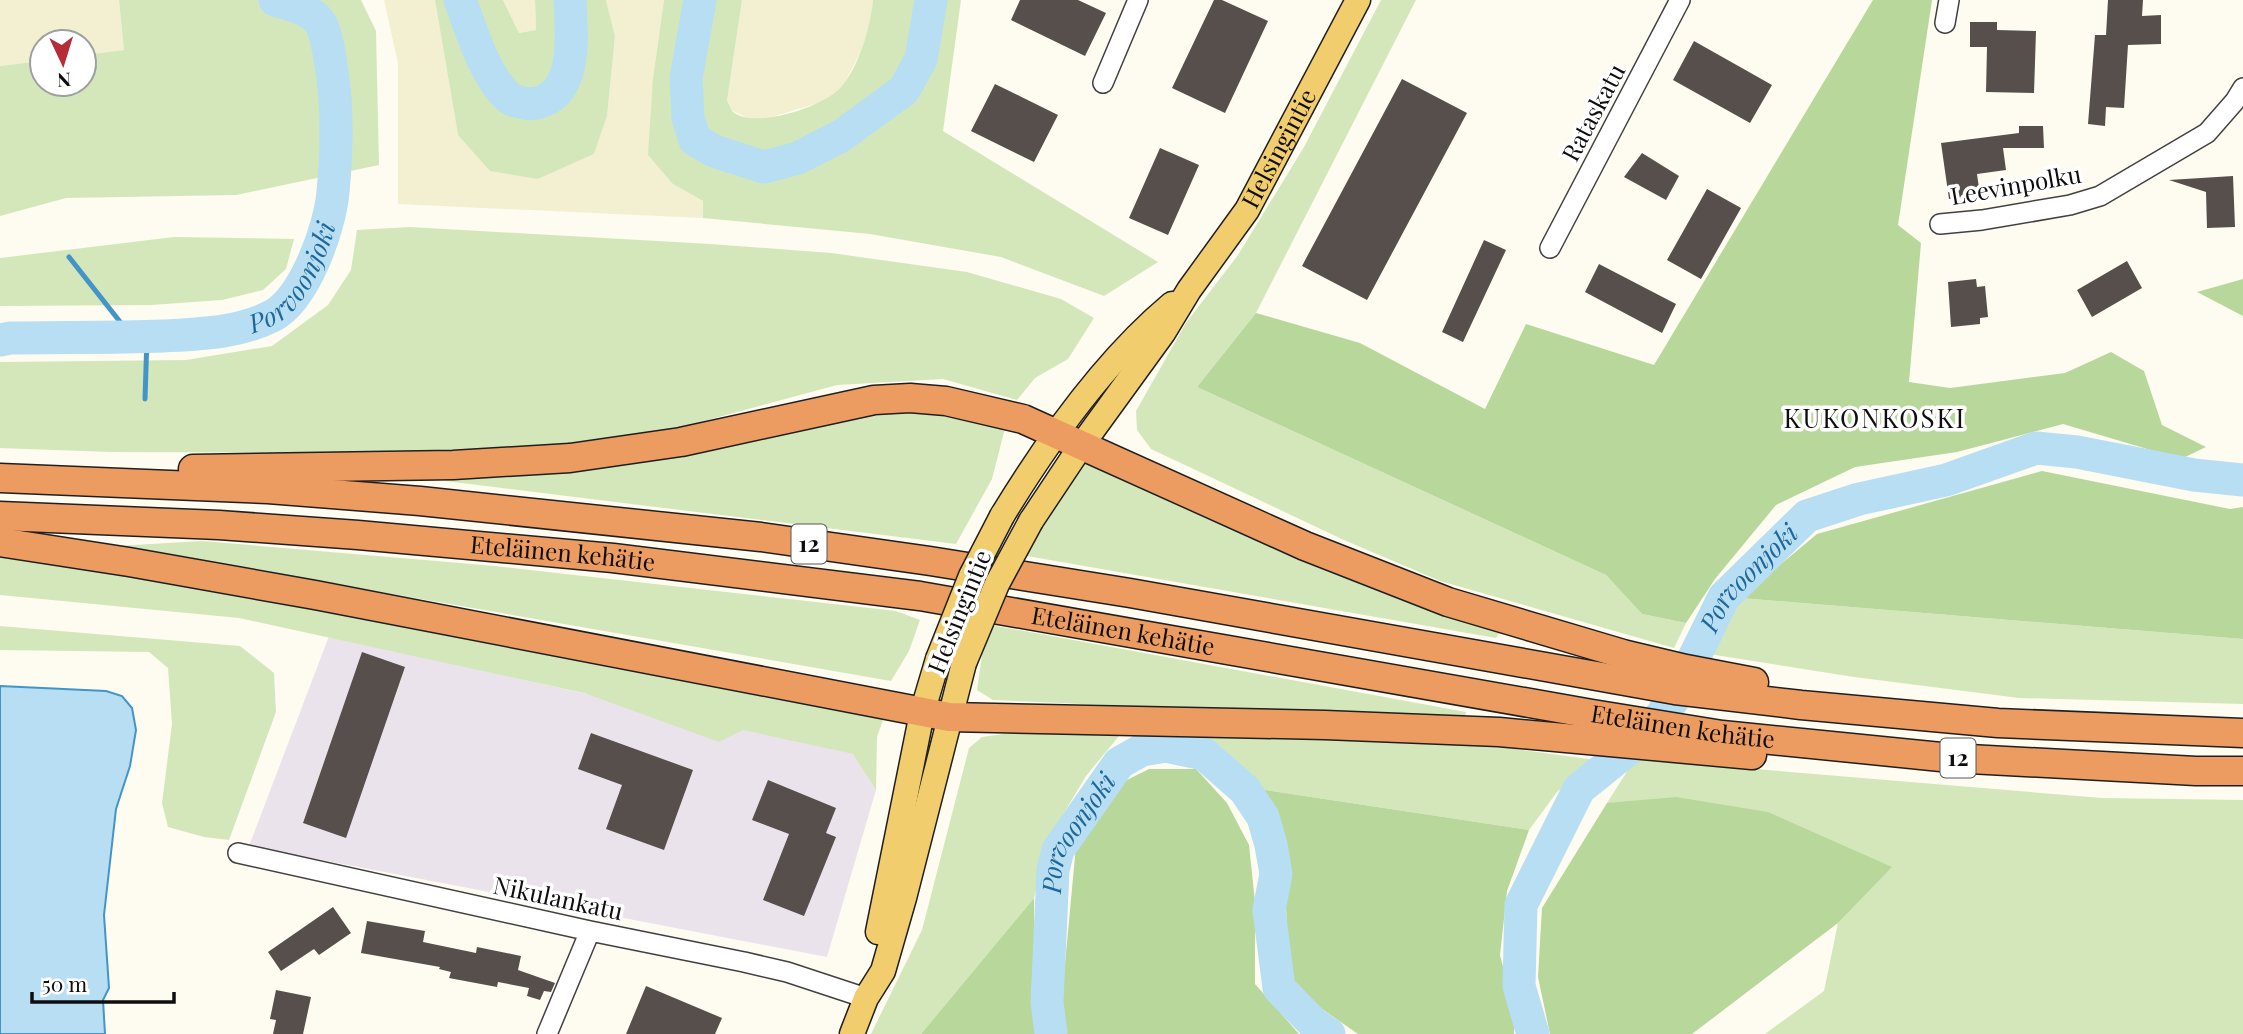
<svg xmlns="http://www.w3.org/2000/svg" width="2243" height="1034" viewBox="0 0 2243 1034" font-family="'Playfair Display',serif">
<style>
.industrial{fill:#ebe3ec}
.farmland{fill:#f3efd1}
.green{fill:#d3e7bb}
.forest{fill:#b8d79b}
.water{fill:#b7def3;stroke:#4295c6;stroke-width:2}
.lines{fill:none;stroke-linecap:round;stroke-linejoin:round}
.stream{stroke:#4295c6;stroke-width:5}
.river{stroke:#b7def3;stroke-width:33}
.building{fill:#564f4b}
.minor-casing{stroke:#414141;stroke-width:22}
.major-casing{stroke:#1f1f1f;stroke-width:27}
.highway-casing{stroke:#1f1f1f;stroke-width:31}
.minor{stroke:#fff;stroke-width:19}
.major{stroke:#f1cd6d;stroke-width:24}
.highway{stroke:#ec9c60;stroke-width:28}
.major-bridge-casing{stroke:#1f1f1f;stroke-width:27;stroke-linecap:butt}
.major-bridge{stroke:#f1cd6d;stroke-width:24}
.labels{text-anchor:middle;stroke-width:7;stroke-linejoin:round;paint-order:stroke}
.shield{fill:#fff;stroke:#565656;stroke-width:2}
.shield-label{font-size:23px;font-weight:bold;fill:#0e0e0e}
.street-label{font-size:24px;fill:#0e0e0e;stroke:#fff}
.water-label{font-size:26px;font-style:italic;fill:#1e6799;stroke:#fff}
.neighbourhood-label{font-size:26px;letter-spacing:2px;fill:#0e0e0e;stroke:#fff}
</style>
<rect width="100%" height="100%" fill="#fefbf0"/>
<path class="industrial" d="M329,636l525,118 22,36 -49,167 -578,-111z"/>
<path class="farmland" d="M0,0h119l5,50 -40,5v-13h-42v19l-42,5z
M384,0h51l23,135 80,44 56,-25 13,-38 8,-80 -9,-36h58l-11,78 20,106 30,17v17l-305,-14v-141z
M503,0h32l1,30 -17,3z
M742,0h131l-1,18 -11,33 -19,37 -17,13 -60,18 -13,1 -21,-10 -4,-9z"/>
<path class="green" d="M119,0h242l15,31 3,134 -143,30 -170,3 -66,18v-150l42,-5v23h42v-29l40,-5z
M435,0h68l16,33 17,-3 -1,-30h71l9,36 -8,80 -13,38 -56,25 -48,-8 -32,-36z
M664,0h78l-15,101c1,1 4,8 5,10 20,20 95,-5 110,-25 17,-20 29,-61 31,-86h88l-18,131 215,131 -54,34 -103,-39 -131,-23 -167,-16v-17l-30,-17 -25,-29 5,-77z
M1381,0h35l-160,313 -59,74 409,188 36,39 44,9 -12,25 -234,-67 -96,-41 -193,-91 -14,-19 -1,-19 50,-88 52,-68 66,-108z
M410,227l300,17 121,9 136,19 94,27 33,19 -26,41 -33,19 -18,22 -74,-21 -106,6 -155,42 -138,20 -197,6 -237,-1 -110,-4v-86l186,-2 86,-14 56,-41 23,-35 6,-40z
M174,237l120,2 -8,30 -23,21 -41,10 -71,5 -151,1v-48z
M914,407l91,21 -13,51 -36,65 -511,-63 7,-4 69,-2 142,-20 169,-36z
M1086,459l414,173 -4,6 -469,-82 25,-48z
M202,541l293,25 401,45 24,9 -11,31 -18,30 -774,-135z
M0,557l56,4 828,156 -7,20 -1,53 -23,-36 -110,-24 -24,12 -135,-49 -345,-75 -239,-23z
M1740,598l503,41v65l-224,-6 -165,-21 -145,-23z
M991,625l475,87 -2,9 -471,-21 -16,-10 6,-42z
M0,626l240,20 34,27 2,39 -47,128 -25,-3 -36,-10 -6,-24 10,-79 -4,-56 -19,-16 -149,-2z
M1018,732l101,4 -33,40 -40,67 -12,55 -113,136h-50l51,-104 47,-182 13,-11z
M1185,737l182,1 140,10 89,12 -39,32 -28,38 -271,-41 -37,-42z
M1635,759l467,39 141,2v234h-478l59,-43 14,-68 53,-56 -284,-64z"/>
<path class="forest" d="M1873,0h59l-34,225 23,18 -12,139 41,6 115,-15 46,-21 33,19 18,54 44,22 -25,12 -118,-35 -106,28 -102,15 -79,38 -61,74 -29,44 -44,-9 -36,-39 -409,-188 59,-74 104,30 125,66 41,-85 128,41z
M2243,279v37l-46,-24z
M2042,471l188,38 13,-2v132l-503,-41 77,-64z
M1149,769h47l31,34 22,42 6,57v82l44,50h-233l-5,-27 16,-172 38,-49z
M1258,789l271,41 -22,61 -7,64 15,58 -1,21h-156l-62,-43 -8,-24 -4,-121z
M1676,797l92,15 124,55 -54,56 -146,111h-142l-12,-57 4,-69 65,-105z
M1034,898v89l4,47h-117z"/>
<path class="water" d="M0,686l106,5 16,5 10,12 4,22 -6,36 -14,43 -12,106 5,73 -6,12 2,34h-105z"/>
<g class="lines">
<path class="stream" d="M69,257l63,80
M145,399l2,-62"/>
<g class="river">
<path d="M460,0c11,29 24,74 47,96 6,6 21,9 30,7 42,-10 34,-70 33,-103"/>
<path d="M700,0l-14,78 2,40 7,22 19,11 50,16 34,-9 43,-22 63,-46 17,-31 10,-59"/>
<path id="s1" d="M0,340l10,-2c51,-1 102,0 153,-2 37,-2 76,-3 109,-20 33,-17 58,-89 61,-124 4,-42 5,-86 -2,-127 -2,-12 -4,-30 -10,-41 -9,-15 -30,-19 -46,-24"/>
<path id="s2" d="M1051,1034l-4,-32 6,-132 5,-20 61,-87 23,-13 24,-4 38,8 41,36 18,27 8,28 5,29 -7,36 10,78 35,36 15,10"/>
<path id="s3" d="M1533,1034l-14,-48 2,-81 58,-116 67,-54 27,-35 51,-103 83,-81 52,-17 87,-19 90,-32 41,4 117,23 49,5"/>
</g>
</g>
<path class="building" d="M1020,0h58l28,13 -21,43 -74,-36z
M1214,0h8l46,21 -43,92 -53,-25z
M2108,0h35l-1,16 19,-1v29l-33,1 -4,63 -18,-1 -1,19 -17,-2 7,-89h11z
M1970,22h27v8l39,1 -2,62 -48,-1 1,-45h-17z
M1694,41l78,44 -22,38 -77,-43z
M1402,79l65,34 -100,187 -65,-34z
M995,84l63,31 -24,47 -63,-31z
M2019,126h24l1,22h-41l3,22 -29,4 3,21 -31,4 -8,-56 78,-10z
M1160,148l39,17 -31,70 -39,-17z
M1642,153l37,23 -13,24 -42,-23z
M2233,176l2,51 -28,1 -1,-36 -37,-12z
M1707,189l34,19 -40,71 -34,-19z
M1484,240l22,10 -43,92 -21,-10z
M2127,261l15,27 -50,29 -15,-27z
M1599,264l77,40 -14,29 -77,-41z
M1976,279l1,8 8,-1 3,31 -8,1v6l-29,3 -3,-45z
M362,652l43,15 -59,171 -43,-15z
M591,733l102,37 -29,80 -58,-21 16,-44 -44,-16z
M768,780l68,28 -10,25 10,4 -32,79 -41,-16 26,-66 -37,-14z
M333,907l18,26 -32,22 -5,-6 -33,22 -13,-19z
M367,921l58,10 -2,11 53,11 1,-6 44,9 -3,14 37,13 -4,9 -7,-1 -4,9 -13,-4 2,-8 -31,-6 -1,5 -48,-9 2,-6 -12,-3 1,-2 -79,-14z
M646,986l76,32 -7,16h-89z
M276,990l35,7 -8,37h-30l3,-14 -6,-1z"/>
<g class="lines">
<g class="minor-casing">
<path id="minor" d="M1945,23l4,-23
M1103,83l35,-83
M1940,224l42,-4 88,-15 30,-9 107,-63 28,-32 8,-13
M1550,248l130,-248
M238,853l352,78 154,31 43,10 79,26
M547,1034l43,-103"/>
</g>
<g class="major-casing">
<g id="major">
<path d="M1002,516c45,-74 103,-156 170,-212"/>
<path id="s4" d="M1031,521l50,-75 82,-113 26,-43 58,-80 111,-210"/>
<path d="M878,932l44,-219 16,-54"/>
<path d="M852,1034l14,-36 17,-27 21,-73 60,-235"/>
</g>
</g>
<g class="highway-casing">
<g id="highway">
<path d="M193,469l260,-4 117,-7 111,-16 193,-42 36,-2 36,3 77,18 282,127 143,56 175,52 63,15 68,13"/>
<path d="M0,478l268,11 152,12 341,36 169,24 200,32 545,97 126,15 197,18 245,10"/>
<path id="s5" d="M0,516l219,9 139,10 255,23 307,38 672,118 130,21 229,23 245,13h47"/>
<path d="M0,542l129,20 186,33 634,122 376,8 174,7 253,23"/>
</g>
</g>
<use href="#minor" class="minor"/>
<use href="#major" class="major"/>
<use href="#highway" class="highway"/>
<g class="major-bridge-casing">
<path id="major-bridge" d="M938,659l33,-83 31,-60
M964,663l33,-79 34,-63"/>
</g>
<use href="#major-bridge" class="major-bridge"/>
</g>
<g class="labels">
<g class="shield">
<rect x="791.5" y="524.5" width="35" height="39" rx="5"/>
<rect x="1940.5" y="738.5" width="35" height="39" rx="5"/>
</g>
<g class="shield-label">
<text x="809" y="552">12</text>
<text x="1958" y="766">12</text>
</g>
<g class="street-label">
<text transform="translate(1594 113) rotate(-62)" y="8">Rataskatu</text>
<text dy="8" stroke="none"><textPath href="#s4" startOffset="448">Helsingintie</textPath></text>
<text transform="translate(2016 186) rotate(-10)" y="8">Leevinpolku</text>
<text dy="8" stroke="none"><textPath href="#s5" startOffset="564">Eteläinen kehätie</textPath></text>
<text transform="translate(960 612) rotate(-68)" y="8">Helsingintie</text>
<text dy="8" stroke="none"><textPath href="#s5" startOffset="1130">Eteläinen kehätie</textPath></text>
<text dy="8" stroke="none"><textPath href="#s5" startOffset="1698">Eteläinen kehätie</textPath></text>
<text transform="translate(558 899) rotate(12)" y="8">Nikulankatu</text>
</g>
<g class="water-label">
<text dy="9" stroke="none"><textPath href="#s1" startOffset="318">Porvoonjoki</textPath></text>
<text dy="9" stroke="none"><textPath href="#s3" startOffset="536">Porvoonjoki</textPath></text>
<text dy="9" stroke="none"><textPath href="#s2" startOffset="208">Porvoonjoki</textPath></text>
</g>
<g class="neighbourhood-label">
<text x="1875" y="428">KUKONKOSKI</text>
</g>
</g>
<g transform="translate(63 63) rotate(176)"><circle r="33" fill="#ffffff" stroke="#9f9f9f" stroke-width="2"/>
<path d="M0-5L12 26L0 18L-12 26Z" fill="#b62d38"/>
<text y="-10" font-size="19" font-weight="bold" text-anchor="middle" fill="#0e0e0e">N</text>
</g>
<path d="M32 992v10h142v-10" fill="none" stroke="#0e0e0e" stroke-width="3.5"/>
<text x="42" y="992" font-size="21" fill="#0e0e0e" stroke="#ffffff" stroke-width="5" paint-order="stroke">50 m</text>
</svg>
